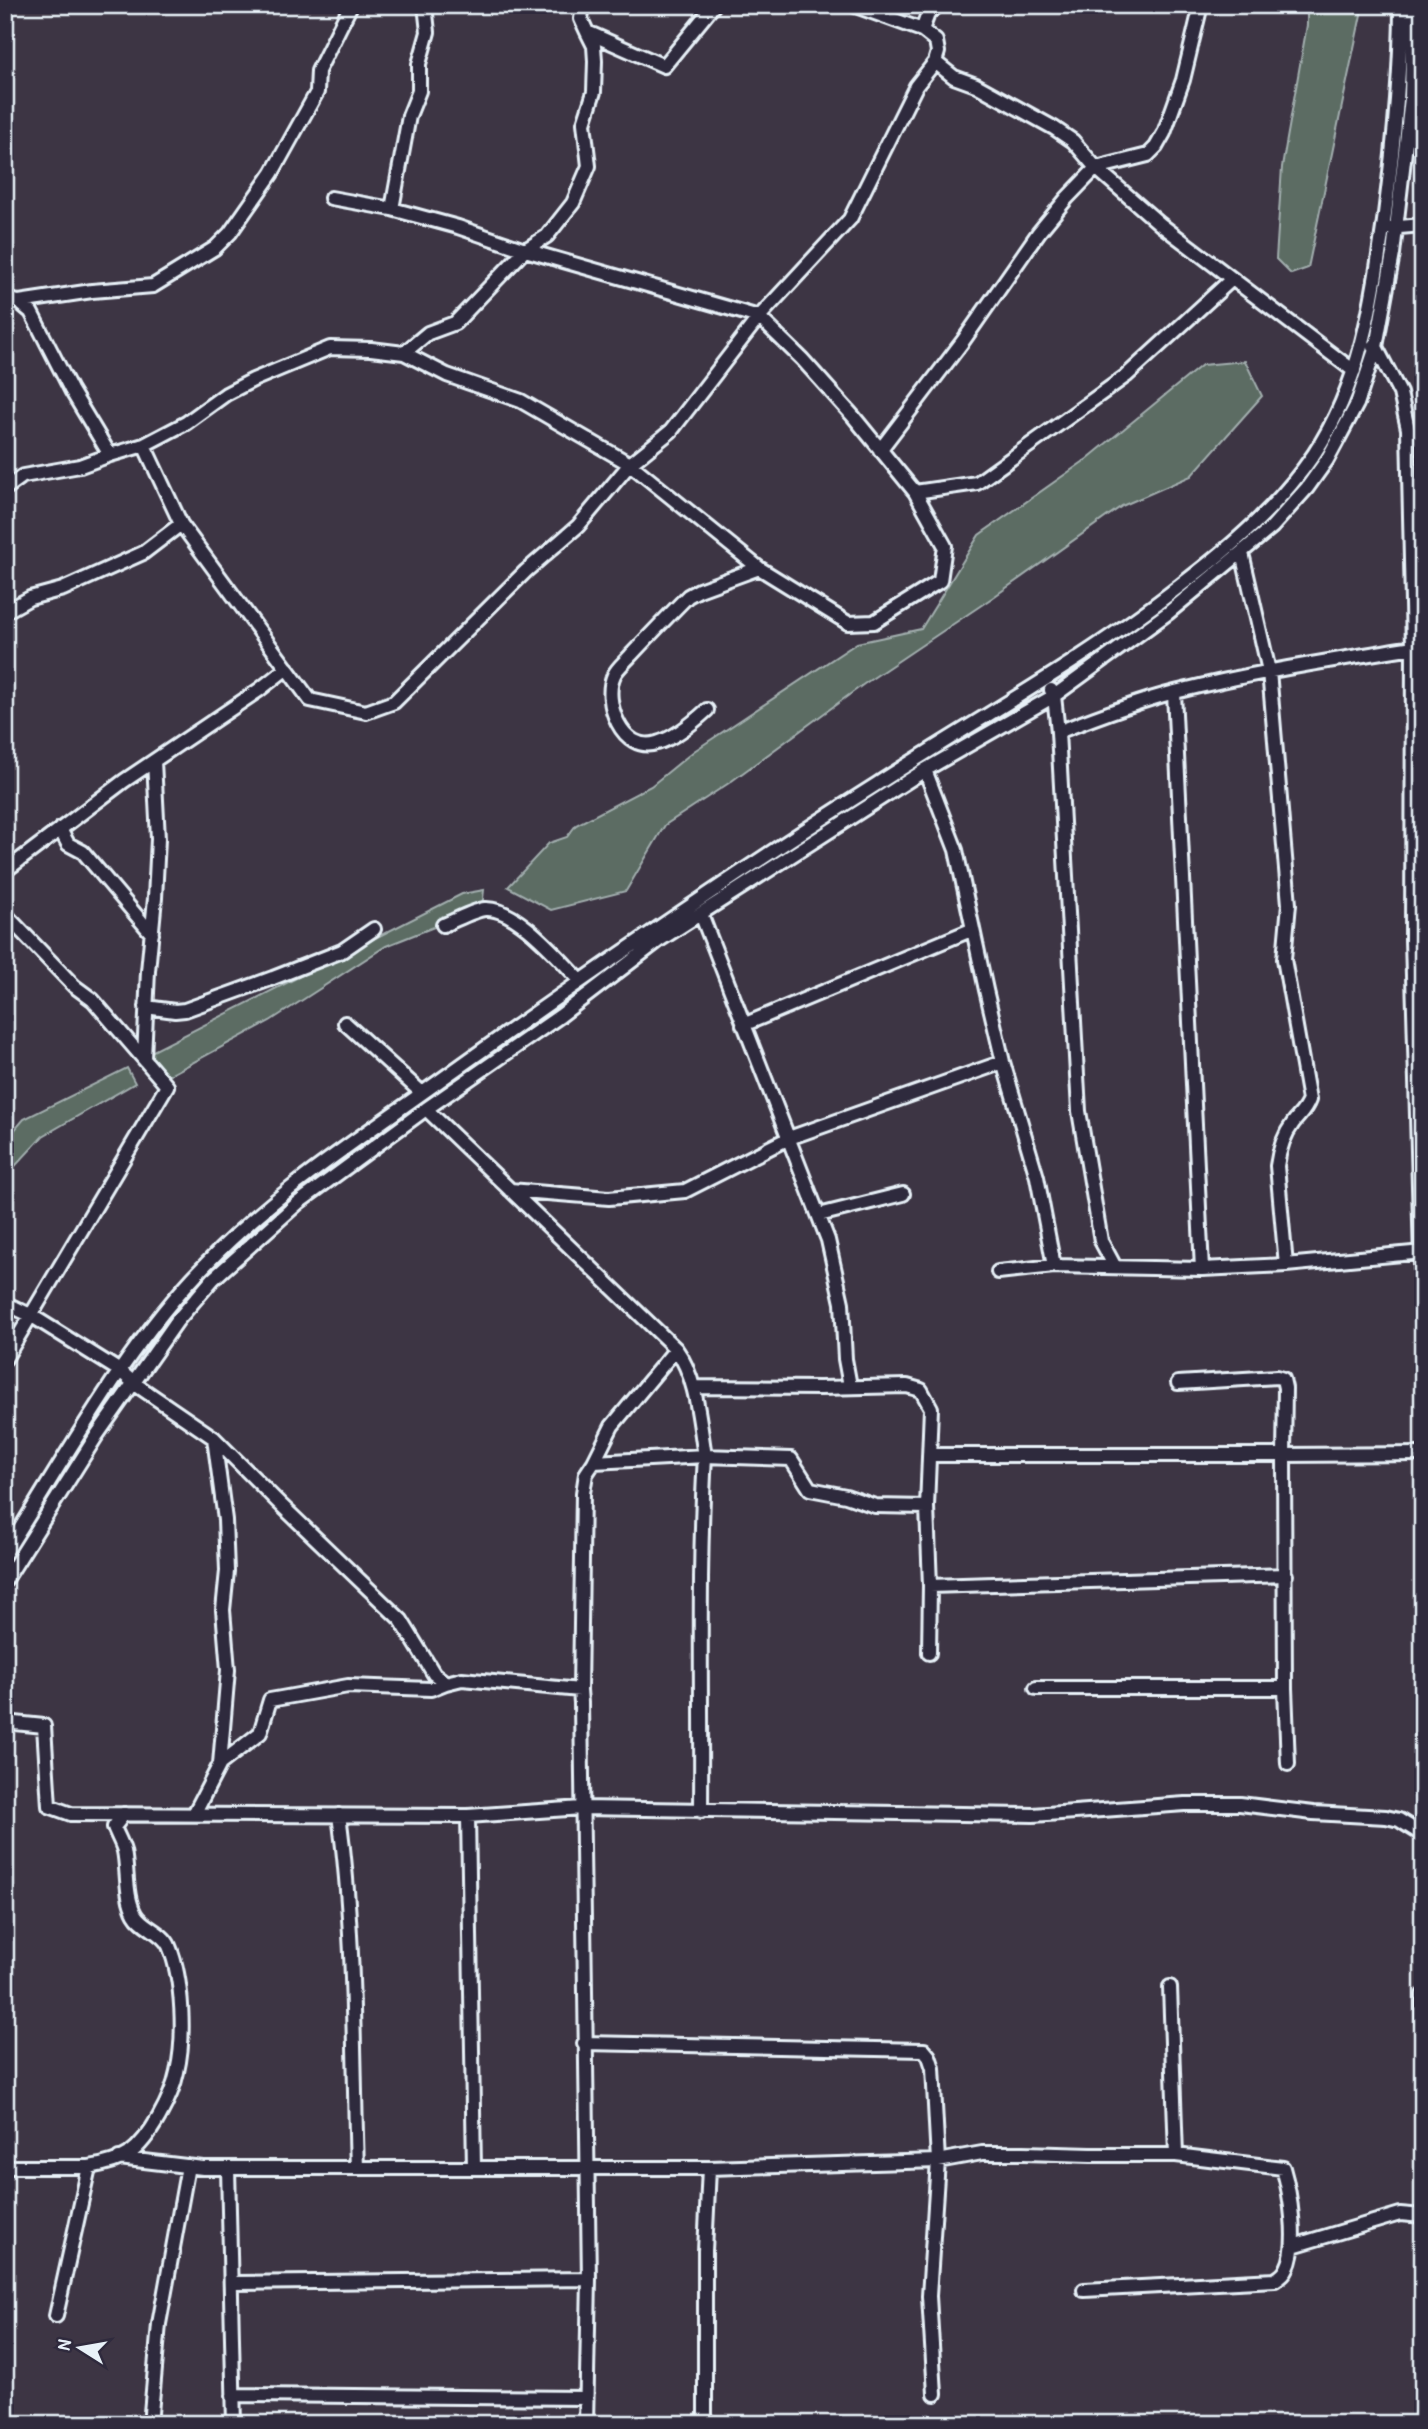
<svg xmlns="http://www.w3.org/2000/svg" width="1428" height="2429" viewBox="0 0 1428 2429" font-family="'Patrick Hand',sans-serif">
<style>
.green{fill:#5b6c64;stroke:#a2aeae;stroke-width:2}
.lines{fill:none;stroke-linecap:round;stroke-linejoin:round}
.minor-casing{stroke:#e8f1f8;stroke-width:18}
.minor{stroke:#2f2a3d;stroke-width:12}
</style>
<rect width="100%" height="100%" fill="#3d3544"/>
<filter id="ink" filterUnits="userSpaceOnUse"><feTurbulence type="fractalNoise" baseFrequency=".0143" numOctaves="2"/><feDisplacementMap in="SourceGraphic" scale="14" xChannelSelector="R" yChannelSelector="G"/><feConvolveMatrix kernelMatrix="1 2 1 2 8 2 1 2 1" color-interpolation-filters="sRGB"/></filter>
<g filter="url(#ink)">
<path class="green" d="M1307,5h56l-55,263 -17,6 -15,-15 6,-92 25,-142z
M1245,361l17,35 -71,80 -69,30 -130,92 -128,86 -135,99 -64,42 -39,66 -75,19 -43,-23 41,-44 18,-6 9,-12 75,-39 43,-35 163,-108 64,-14 58,-94 108,-76 115,-94z
M484,890l-2,18 -96,38 -116,75 -102,55 -19,-23 313,-159z
M127,1068l8,15 -92,53 -38,41v-36l19,-22z"/>
<g class="lines">
<g class="minor-casing">
<path id="minor" d="M583,5l-2,14 6,13
M853,5l69,25 14,11 2,11 -3,10 19,15 22,8 78,43 19,13 23,27 64,56 194,147
M922,30l6,-16 10,-9
M392,209l17,-93 10,-25v-27l9,-32 -3,-27
M1388,228l35,-3
M5,299l14,3 73,-11 61,-5 62,-38 15,-15 42,-60 45,-81 1,-21 33,-66
M1373,346l3,1 24,46 8,36 5,218 -1,293 11,387
M404,353l24,-20 27,-10 70,-73 22,-14 26,-33 16,-37 -5,-43 10,-31 1,-31 -1,-15 -7,-14 77,34 50,-61
M880,450l83,-109 76,-109 28,-34 29,-30 52,-13 8,-8 8,-14 19,-53 18,-75
M110,455l34,-10 42,-22 40,-29 27,-14 77,-32 41,1 33,4 43,22 74,26 109,63 129,104 89,55 26,-1 66,-41 5,-35 -30,-54 -62,-76 -51,-57 -43,-42 -234,-67 -67,-23 -66,-18 -61,-11
M5,489l18,-13 57,-10 30,-11 -39,-65 -40,-78 -12,-10
M915,492l62,-9 149,-107 106,-97
M181,524l129,176 56,12 28,-10 132,-131 52,-45 52,-62 41,-33 88,-114 91,-98 66,-133 19,-24
M1242,553l27,118 20,233 -5,55 25,141c-4,11 -9,14 -16,23 -9,12 -14,28 -16,43l9,99
M5,612l25,-14 33,-9 80,-36 38,-29 -37,-79
M1051,690l3,6 4,36 21,379 22,130 14,26
M1174,693l28,576
M707,710c-13,12 -32,28 -50,33 -35,11 -55,-42 -43,-68 3,-7 12,-14 17,-20 19,-20 38,-40 57,-59l11,-6 60,-22
M1058,732c38,-15 77,-30 117,-40 79,-20 159,-32 238,-45l10,-4
M925,770l31,80 30,140 17,72 34,115 17,89
M60,829l8,15 15,8 69,82
M5,871l119,-90 135,-91 28,-22
M5,914l69,72 19,14 74,86 -162,273
M701,914l127,326 14,63 3,56 5,27
M443,925c11,-4 31,-15 42,-16 31,-2 74,50 95,71
M146,1007l29,4 10,-1 88,-32 69,-27 32,-22
M345,1023l77,70
M743,1025l228,-95
M144,1058l4,-87 7,-73 3,-59 -4,-78
M426,1109l250,240c21,29 23,71 29,107l-111,6 -8,12 -3,19 -3,197 1,13 8,576 -3,145
M510,1190l99,8 76,-7 104,-53 214,-76
M819,1215l84,-21
M998,1272l56,-6 148,3 84,-4 137,-13
M5,1303l27,13 88,55 15,13 79,54 65,65 122,117 33,54 12,9
M693,1387l127,1 87,-2 14,4 10,18 -4,99 3,79 -1,67
M930,1455h354l1,-67 -2,-9 -6,-2 -99,6
M594,1462l18,-36 64,-77
M5,1553c61,-96 121,-208 201,-289 71,-74 160,-130 243,-190 140,-100 282,-198 428,-290 102,-66 208,-124 304,-199 50,-38 97,-78 133,-131 48,-72 59,-157 71,-240 9,-70 16,-138 16,-209
M5,1581l92,-146 80,-114 36,-42 85,-76 128,-94 134,-93 98,-75 267,-171 129,-74 114,-83 104,-86 35,-39 20,-28 30,-56 19,-57 17,-93 14,-120 4,-36 2,-93
M930,1586l356,-11
M1036,1688h249
M5,1722l39,4 5,80 22,8 397,2 114,-8 451,7 152,-11h55l73,9 73,4 13,3 24,15
M220,1764l40,-31 10,-33 78,-14 83,3 15,-6 16,-4 118,11
M1288,1764l-3,-76 -1,-233 139,-1
M701,1811c1,-119 -3,-237 4,-355l86,3 19,30 36,7 29,10 52,1
M194,1814l26,-50 8,-94 -5,-60 4,-39 -2,-51 -11,-82
M339,1815c16,117 14,235 18,353
M468,1816l6,352
M1170,1987l6,168
M1423,1995v29
M584,2043l340,7 5,6 4,12 5,93 -9,135 6,98
M119,2158l84,10h506l229,-7 44,-8h42l67,2h85l107,13c7,24 16,77 4,100 -2,5 -7,9 -12,12l-191,10
M5,2167h84c13,-2 29,-6 40,-13 21,-15 43,-57 48,-82 8,-34 6,-93 -8,-126 -6,-14 -27,-19 -34,-32 -10,-18 -7,-43 -11,-63 -2,-8 -7,-16 -10,-24l10,-13
M228,2168l6,256
M1293,2246l107,-32 23,2
M232,2283l357,-4
M56,2316l33,-149
M233,2395l353,3
M150,2424l9,-100 29,-158
M705,2424v-173l4,-83"/>
</g>
<use href="#minor" class="minor"/>
</g>
</g>
<rect width="1428" height="2429" fill="none" stroke="#2f2a3d" stroke-width="28"/>
<rect x="14" y="14" width="1400" height="2401" fill="none" stroke="#e8f1f8" stroke-width="2.5" filter="url(#ink)"/>
<g transform="translate(80 2348) rotate(281)" stroke="#2f2a3d" stroke-width="5" paint-order="stroke">
<path d="M0-5L12 26L0 18L-12 26Z" fill="#e8f1f8"/>
<text y="-10" font-size="19" font-weight="bold" text-anchor="middle" fill="#e8f1f8">N</text>
</g>
</svg>
